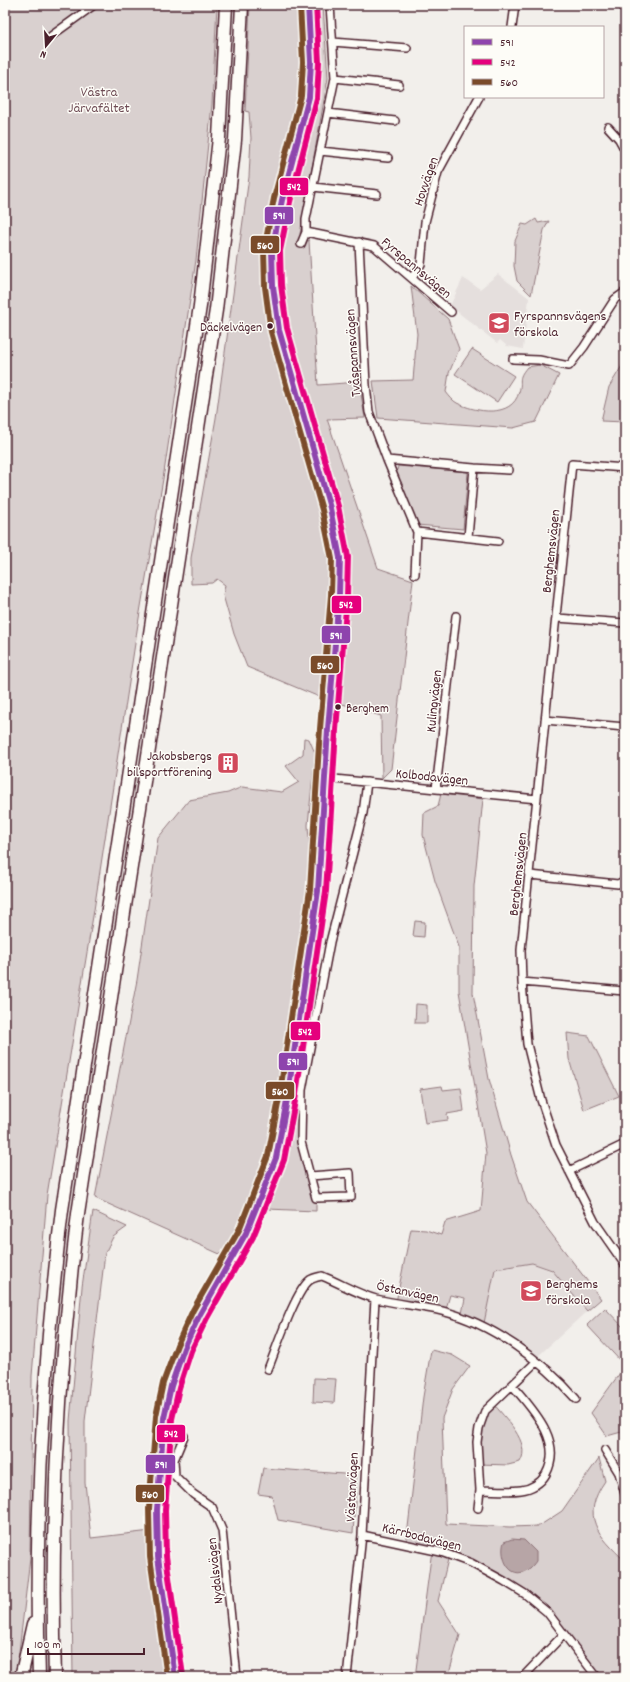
<svg xmlns="http://www.w3.org/2000/svg" width="630" height="1682" viewBox="0 0 630 1682" font-family="Dekko,sans-serif">
<style>
.built{fill:#e5dfdd}
.green{fill:#d9d0cf;stroke:#92787d}
.water{fill:#b7a5a6;stroke:#8b6f75}
.lines{fill:none;stroke-linecap:round;stroke-linejoin:round}
.minor-casing{stroke:#4a1f2b;stroke-width:10}
.tertiary-casing{stroke:#4a1f2b;stroke-width:11}
.motorway-casing{stroke:#4a1f2b;stroke-width:15}
.minor{stroke:#fdfcf7;stroke-width:7}
.tertiary{stroke:#fdfcf7;stroke-width:8}
.motorway{stroke:#fdfcf7;stroke-width:12}
.bus-1-casing{stroke:#fdfcf7;stroke-width:9}
.bus-2-casing{stroke:#fdfcf7;stroke-width:9}
.bus-3-casing{stroke:#fdfcf7;stroke-width:9}
.bus-1{stroke:#8e44ad;stroke-width:6}
.bus-2{stroke:#e5007d;stroke-width:6}
.bus-3{stroke:#7a4b2a;stroke-width:6}
.bus-dot{fill:#4a1f2b;stroke:#fdfcf7;stroke-width:1.5}
.labels{text-anchor:middle;stroke-width:3;stroke-linejoin:round;paint-order:stroke}
.bus-label{font-size:13px;fill:#4a1f2b;stroke:#fdfcf7;text-anchor:end}
.park-label{font-size:14px;fill:#6e4b54;stroke:#fdfcf7}
.street-label{font-size:14px;fill:#4a1f2b;stroke:#fdfcf7}
.poi-label{font-size:14px;fill:#4a1f2b;stroke:#fdfcf7;text-anchor:start}
.line-badge{stroke:#fdfcf7;stroke-width:1.5}
.badge-label{font-size:11px;text-anchor:middle;font-weight:bold;fill:#fff}
</style>
<rect width="100%" height="100%" fill="#f2efeb"/>
<filter id="ink" filterUnits="userSpaceOnUse"><feTurbulence type="fractalNoise" baseFrequency=".025" numOctaves="2"/><feDisplacementMap in="SourceGraphic" scale="8" xChannelSelector="R" yChannelSelector="G"/><feConvolveMatrix kernelMatrix="1 2 1 2 8 2 1 2 1" color-interpolation-filters="sRGB"/></filter>
<g filter="url(#ink)">
<path class="built" d="M498,274l31,24 -6,51 -16,-3 -7,-6 -3,3 -47,-37 13,-28 17,11z
M532,1263l22,9 33,39 -51,47 -52,-35 11,-54z"/>
<path class="green" d="M5,5h212l-5,99 -16,156 -33,219 -25,145 -44,286 -47,285 -15,181 -2,182 -14,119h-11z
M250,5h73l5,73 -28,156 9,7 9,144 41,-3 6,36 -38,1 51,149 35,12 -22,189 -9,9 -1,-62 -64,-20 -70,-29 -13,-33 -11,-39 2,-10 -8,-6 -5,4 -21,1v-26l25,-140 33,-241 2,-39 -2,-26 -4,-1z
M536,219l2,4 11,-2 -5,9 -13,65 -14,-14 -3,-15 1,-25 7,-17 5,1z
M411,286l37,33 11,30 -10,24 -3,19c3,4 7,9 11,11 18,9 55,16 62,-11 4,-12 -3,-12 8,-25l13,-2 19,10 -23,47 -23,6 -135,-10 -5,-37 40,-1 4,-46z
M472,349l42,27 -17,26 -42,-28z
M625,361v61l-24,-1 8,-34z
M398,466l70,6 -5,57 -46,-4 -21,-50z
M304,738l5,1 6,14 -7,72 4,66 -11,82 -26,130 -8,48 -30,80 -15,24 -127,-57 42,-218 21,-142 31,-38 39,-7 14,-6 40,5 17,-10 -13,-16 17,-12z
M441,794l42,5 -9,87 -1,107 16,86 22,76 16,47 74,97 -14,12 -35,-41 -20,-7 -37,6 -11,54 -22,-9 3,-16 -15,-3 -5,17 -49,-10 15,-73 15,1 15,5 4,-13 36,-11 5,-58 -27,-162v-44l-24,-66 -12,-46 1,-22 14,-7z
M415,921l10,1 -1,15 -11,-1z
M416,1004l11,1v18h-12z
M567,1033l22,3 30,60 -35,14 -15,-51z
M442,1086l1,4 18,-2 3,23 -17,3 1,6 -23,3 -5,-34z
M292,1117h9v25l15,56v13l-49,-2 14,-36z
M93,1211l34,16 -14,10 -8,16 -20,168v62l6,55 60,-7 1,18 16,128h-95l-3,-256 12,-134z
M605,1308l20,21v102l-18,5 -16,-23 34,-47 -38,-41z
M431,1350l21,5 18,11 -17,23 -11,29 4,106 64,3 29,-1 23,-15 37,-53 6,23c-25,36 -7,54 20,80v116h-28l-33,-43 -39,-40 -76,-39 -11,46 22,34 -12,42h-33l17,-127 -26,-5 17,-148z
M314,1378l22,1 -2,24 -21,-1z
M493,1403c11,14 39,40 27,59l-12,3 -28,-1c-3,-21 -2,-44 13,-61z
M263,1468l94,7 -4,58 -75,-13 -6,-24 -14,-2z"/>
<path class="water" d="M512,1539l12,1 12,12v9c-2,3 -5,7 -9,9 -17,11 -28,-13 -23,-28z"/>
<g class="lines">
<g class="minor-casing">
<path id="minor" d="M512,27l3,-22
M51,36l43,-31
M333,42l74,6
M335,78l64,7
M328,113l67,8
M608,127l11,12 6,11
M320,151l68,7
M313,187l64,7
M306,232l68,14 77,66
M359,242l7,143 3,27 18,48
M301,244l5,-12v-13l29,-141 -5,-73
M412,278l9,-14 4,-42 13,-50 41,-75
M513,359l26,1 30,6 15,-19 31,-48 10,-7
M474,468l35,2
M625,468l-53,-4 -51,486 1,32 5,62 14,56 15,45 39,77 30,43
M468,537l6,-69 -87,-8 30,72 81,9
M415,574l2,-42
M557,618l68,5
M545,720l80,7
M324,778l213,21
M436,789l20,-173
M530,875l88,9 7,-4
M522,982l102,9 1,1
M569,1171l56,-27
M310,1176l40,-3 1,24 -35,1 -15,-56 1,-52 28,-148 33,-129 4,-31
M268,1369c8,-19 27,-78 42,-89 3,-2 8,-3 12,-4 18,7 35,18 54,23 21,5 44,7 66,12 49,12 101,50 134,88
M184,1436l-10,24 1,16 18,18 19,13 10,23 15,147
M605,1450l14,23 6,21
M480,1490c13,0 27,2 41,0 10,-1 20,-7 25,-16 18,-33 -14,-65 -34,-89
M478,1508l2,-18 -3,-48 2,-14 6,-17 51,-49
M362,1535l79,17 30,11 33,18 21,13 22,18 50,65
M347,1677l15,-142 13,-236
M523,1677l41,-43"/>
</g>
<g class="tertiary-casing">
<path id="tertiary" d="M175,1677l-17,-120 -1,-47 7,-92 7,-32 13,-38 16,-34 46,-81 30,-75 11,-58 31,-209 10,-162 11,-134 1,-37 -10,-50 -51,-178 -6,-44 -1,-36 10,-50 27,-103 2,-35 -3,-57"/>
</g>
<g class="motorway-casing">
<path id="motorway" d="M21,1677l12,-53
M39,1677c-5,-156 4,-312 23,-467l138,-904 19,-168 7,-133
M55,1677c-5,-155 4,-310 23,-463l138,-904 19,-170 7,-135"/>
</g>
<use href="#minor" class="minor"/>
<use href="#tertiary" class="tertiary"/>
<use href="#motorway" class="motorway"/>
<g class="bus-1-casing">
<path id="bus-1" d="M175,1677l-17,-120 -1,-47 7,-92 7,-32 13,-38 16,-34 46,-81 30,-75 11,-58 31,-209 10,-162 11,-134 1,-37 -10,-50 -51,-178 -6,-44 -1,-36 10,-50 27,-103 2,-35 -3,-57"/>
</g>
<g class="bus-2-casing">
<path id="bus-2" d="M183,1676l-17,-120 -1,-46 7,-91 7,-31 12,-37 16,-33 46,-81 31,-77 11,-59 31,-210 10,-161 11,-134 1,-39 -10,-51 -51,-178 -6,-43 -1,-34 10,-49 27,-104 2,-36 -3,-57"/>
</g>
<g class="bus-3-casing">
<path id="bus-3" d="M167,1677l-17,-120 -1,-48 7,-93 7,-33 14,-38 16,-35 46,-80 29,-74 11,-57 31,-209 10,-161 11,-134 1,-36 -10,-49 -51,-178 -6,-45 -1,-37 10,-52 27,-102 2,-34 -3,-57"/>
</g>
<use href="#bus-1" class="bus-1"/>
<use href="#bus-2" class="bus-2"/>
<use href="#bus-3" class="bus-3"/>
</g>
</g>
<defs>
<g id="school-square" transform="scale(1.15)"><rect x="-9" y="-9" width="18" height="18" rx="4" fill="#d1495b" stroke="#fdfcf7"/><path d="M0-5L7-2L0 1L-7-2ZM-4 1L0 2.5L4 1V4Q0 6-4 4Z" fill="#fff"/></g>
<g id="building-square" transform="scale(1.15)"><rect x="-9" y="-9" width="18" height="18" rx="4" fill="#d1495b" stroke="#fdfcf7"/><path d="M-4-6H4V6H1V3H-1V6H-4ZM-2.5-4.3h1.7v1.8h-1.7ZM.8-4.3h1.7v1.8H.8ZM-2.5-1h1.7V.8h-1.7ZM.8-1h1.7V.8H.8Z" fill="#fff"/></g>
</defs>
<g fill-rule="evenodd">
<use href="#school-square" x="499" y="323"/>
<use href="#building-square" x="228" y="763"/>
<use href="#school-square" x="531" y="1291"/>
</g>
<g class="bus-dot">
<circle cx="270" cy="326" r="3.5"/>
<circle cx="338" cy="707" r="3.5"/>
</g>
<g class="labels">
<g class="bus-label">
<text x="262" y="331">Däckelvägen</text>
<text x="346" y="712" text-anchor="start">Berghem</text>
</g>
<g class="park-label">
<text x="99" y="96">Västra<tspan x="99" dy="16">Järvafältet</tspan></text>
</g>
<g class="street-label">
<text transform="translate(425 181) rotate(-71)" y="5">Hovvägen</text>
<text transform="translate(417 267) rotate(40)" y="5">Fyrspannsvägen</text>
<text transform="translate(352 353) rotate(-94)" y="5">Tvåspannsvägen</text>
<text transform="translate(550 551) rotate(-84)" y="5">Berghemsvägen</text>
<text transform="translate(433 701) rotate(-84)" y="5">Kulingvägen</text>
<text transform="translate(432 776) rotate(6)" y="5">Kolbodavägen</text>
<text transform="translate(517 874) rotate(-84)" y="5">Berghemsvägen</text>
<text transform="translate(408 1291) rotate(12)" y="5">Östanvägen</text>
<text transform="translate(351 1487) rotate(-87)" y="5">Västanvägen</text>
<text transform="translate(422 1536) rotate(14)" y="5">Kärrbodavägen</text>
<text transform="translate(214 1571) rotate(-96)" y="5">Nydalsvägen</text>
</g>
<g class="poi-label">
<text x="514" y="320">Fyrspannsvägens<tspan x="514" dy="16">förskola</tspan></text>
<text x="212" y="760" text-anchor="end">Jakobsbergs<tspan x="212" dy="16">bilsportförening</tspan></text>
<text x="546" y="1288">Berghems<tspan x="546" dy="16">förskola</tspan></text>
</g>
</g>
<g class="line-badge">
<rect x="279" y="177" width="30" height="19" rx="4" fill="#e5007d"/>
<rect x="264" y="206" width="30" height="19" rx="4" fill="#8e44ad"/>
<rect x="250" y="235" width="30" height="19" rx="4" fill="#7a4b2a"/>
<rect x="331" y="595" width="31" height="19" rx="4" fill="#e5007d"/>
<rect x="321" y="625" width="30" height="19" rx="4" fill="#8e44ad"/>
<rect x="310" y="655" width="30" height="19" rx="4" fill="#7a4b2a"/>
<rect x="290" y="1021" width="31" height="20" rx="4" fill="#e5007d"/>
<rect x="278" y="1052" width="30" height="19" rx="4" fill="#8e44ad"/>
<rect x="265" y="1081" width="30" height="19" rx="4" fill="#7a4b2a"/>
<rect x="156" y="1424" width="30" height="19" rx="4" fill="#e5007d"/>
<rect x="145" y="1454" width="31" height="20" rx="4" fill="#8e44ad"/>
<rect x="135" y="1484" width="30" height="19" rx="4" fill="#7a4b2a"/>
</g>
<g class="badge-label">
<text x="294" y="190">542</text>
<text x="279" y="219">591</text>
<text x="265" y="249">560</text>
<text x="346" y="608">542</text>
<text x="336" y="639">591</text>
<text x="325" y="669">560</text>
<text x="305" y="1035">542</text>
<text x="293" y="1065">591</text>
<text x="280" y="1095">560</text>
<text x="171" y="1437">542</text>
<text x="161" y="1468">591</text>
<text x="150" y="1498">560</text>
</g>
<rect width="630" height="1682" fill="none" stroke="#fdfcf7" stroke-width="20"/>
<rect x="10" y="10" width="610" height="1662" fill="none" stroke="#4a1f2b" stroke-width="1.5" filter="url(#ink)"/>
<rect x="464" y="26" width="140" height="72" fill="#fdfcf7" stroke="#b5a4a5"/>
<rect x="472" y="39" width="20" height="6" fill="#8e44ad" stroke="#b5a4a5"/>
<text x="500" y="46" font-size="12" fill="#4a1f2b">591</text>
<rect x="472" y="59" width="20" height="6" fill="#e5007d" stroke="#b5a4a5"/>
<text x="500" y="66" font-size="12" fill="#4a1f2b">542</text>
<rect x="472" y="79" width="20" height="6" fill="#7a4b2a" stroke="#b5a4a5"/>
<text x="500" y="86" font-size="12" fill="#4a1f2b">560</text>
<g transform="translate(46 46) rotate(198)" stroke="#fdfcf7" stroke-width="3" paint-order="stroke">
<path d="M0-3L7 15L0 10L-7 15Z" fill="#4a1f2b"/>
<text y="-6" font-size="11" font-weight="bold" text-anchor="middle" fill="#4a1f2b">N</text>
</g>
<path d="M28 1648v6h116v-6" fill="none" stroke="#4a1f2b" stroke-width="2"/>
<text x="34" y="1648" font-size="12" fill="#4a1f2b" stroke="#fdfcf7" stroke-width="3" paint-order="stroke">100 m</text>
</svg>
